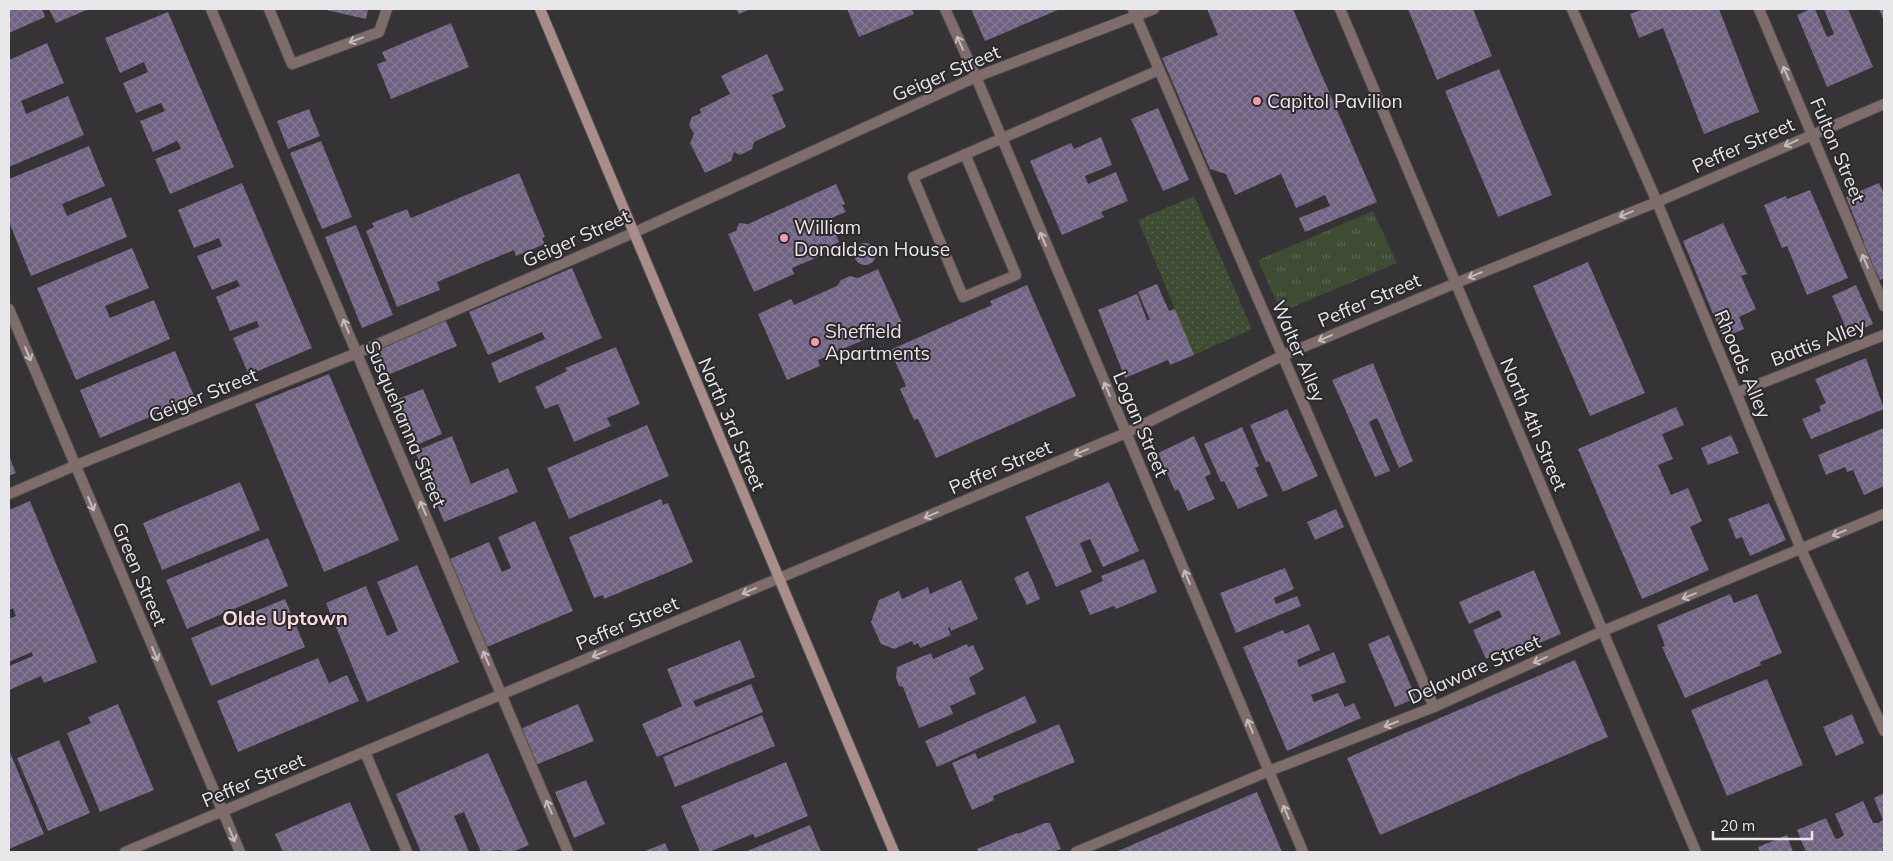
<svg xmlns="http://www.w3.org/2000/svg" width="1893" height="861" viewBox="0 0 1893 861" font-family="Mulish,sans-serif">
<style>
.grass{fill:url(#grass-tufts)}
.garden{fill:url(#garden-dots)}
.building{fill:url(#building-cross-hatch)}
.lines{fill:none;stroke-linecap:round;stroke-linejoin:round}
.lane-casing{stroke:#525052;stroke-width:12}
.street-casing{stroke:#525052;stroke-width:12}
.secondary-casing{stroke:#525052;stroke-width:12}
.lane{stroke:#7e6d6a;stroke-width:10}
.street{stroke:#7e6d6a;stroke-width:10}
.secondary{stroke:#a88d88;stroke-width:10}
.oneway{stroke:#c3bcbd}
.poi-dot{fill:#f29aaf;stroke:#2b292b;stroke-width:2}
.labels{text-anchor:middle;stroke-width:4;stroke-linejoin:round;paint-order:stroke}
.street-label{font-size:19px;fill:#e8e7e9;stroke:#2b292b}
.poi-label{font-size:19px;fill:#e8e7e9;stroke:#2b292b;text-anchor:start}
.neighbourhood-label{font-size:20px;font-weight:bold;fill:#fcd9e0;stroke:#2b292b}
</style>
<defs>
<pattern id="grass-tufts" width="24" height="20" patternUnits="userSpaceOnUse" patternTransform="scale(1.25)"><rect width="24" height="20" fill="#3d4c33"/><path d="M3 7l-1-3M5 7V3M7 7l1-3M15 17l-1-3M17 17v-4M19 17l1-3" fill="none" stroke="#596651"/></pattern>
<pattern id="garden-dots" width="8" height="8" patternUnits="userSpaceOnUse" patternTransform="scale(1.25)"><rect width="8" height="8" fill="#3d4c33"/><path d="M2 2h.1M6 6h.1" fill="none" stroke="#596651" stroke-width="1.8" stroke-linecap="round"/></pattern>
<pattern id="building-cross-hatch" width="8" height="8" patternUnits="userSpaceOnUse" patternTransform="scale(1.25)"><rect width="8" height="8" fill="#706381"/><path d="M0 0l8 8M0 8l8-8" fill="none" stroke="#847993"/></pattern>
</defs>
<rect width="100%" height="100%" fill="#353335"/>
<path class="grass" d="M1373,211l24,52 -116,49 -23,-52z"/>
<path class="garden" d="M1194,196l58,133 -58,26 -56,-135z"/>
<path class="building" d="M9,9h33l3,8 -36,16z
M49,9h40l-33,14z
M322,9h46l-2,10z
M736,9h15l-12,5z
M847,9h65l2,5 -55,23z
M971,9h89l-75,32z
M1207,9h86l84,193 -72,30 -6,-14 31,-12 -5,-11 -29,13 -15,-34 -46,21 -9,-21 -16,-5 -48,-111 56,-23z
M1408,9h65l19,47 -55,24z
M1644,9h75l40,103 -55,22 -41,-106 -24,10 -9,-24z
M1811,9h4l12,28 7,-3 -10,-25h24l25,58 -46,20 -30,-72z
M1879,9h5v12z
M168,12l66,155 -64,27 -15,-35 26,-10 -1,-3 -3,-5 -24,11 -13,-31 25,-10 -4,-8 -25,10 -13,-30 25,-11 -4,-10 -24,11 -15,-35z
M451,23l18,44 -78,32 -14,-35 9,-3 -4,-9z
M47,43l17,40 -43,18 3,7 2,6 42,-18 16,39 -75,32v-107z
M767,54l17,36 -12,5 14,32 -32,15 -2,7 -12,6 -6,-3 -3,9 -26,12 -15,-30 4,-9 -5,-9 3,-8 9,-4 -1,-4 30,-15 -9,-18z
M1499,69l53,126 -54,22 -53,-126z
M1158,108l31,72 -26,11 -32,-72z
M309,109l11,27 -32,13 -11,-28z
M1101,137l11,28 -27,11 3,8 28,-12 12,29 -27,11 3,5 -42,18 -32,-74 41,-18 3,6z
M321,141l31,76 -30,12 -32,-76z
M89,146l16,40 -43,18 5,12 44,-19 16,40 -96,39 -22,-54v-43z
M519,173l26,64 -3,1 3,6 -29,12 -2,-6 -77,32 3,8 -43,17 -31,-76 8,-4 -2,-4 35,-14 4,9z
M242,183l70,165 -63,27 -16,-37 26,-11 -2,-6 -27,10 -14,-34 24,-11 -3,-6 -25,10 -15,-34 25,-10 -3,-8 -25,10 -16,-38z
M1879,183l5,10v85l-4,2 -4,-9 -3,2 -12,-30 3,-1 -18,-45z
M836,184l9,20 -3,1 4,7 -17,7 10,23 -16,8 2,4 -33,14 2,6 -40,18 -26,-58 8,-3 3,-8 9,1z
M1810,190l38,88 -41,17 -20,-49 -5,2 -18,-43 22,-9 1,3z
M1723,223l24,51 -6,2 15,33 -17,8 5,12 -21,9 -40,-97z
M356,225l37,90 -31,13 -37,-91z
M854 254a11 11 0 1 1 22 0a11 11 0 1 1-22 0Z
M132,248l17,40 -44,18 3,7 2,5 44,-18 16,39 -94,41 -39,-92z
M1588,262l57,131 -55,23 -57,-130z
M572,268l30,70 -103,45 -8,-20 54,-24 -3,-7 -54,23 -19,-43z
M878,269l24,54 -84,37 2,6 -33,14 -29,-66 33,-15 3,6 43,-19 4,-6 9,-4 8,2z
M1157,284l12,27 6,-2 19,46 -24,10 -2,-5 -43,18 -27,-68 39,-16 10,26h3l-12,-28z
M1027,285l49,111 -140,62 -18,-39 -4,1 -14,-31 6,-3 -16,-36 102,-45 -2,-4z
M1856,285l17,39 -24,11 -17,-39z
M445,319l12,27 -74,31 -11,-28z
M616,347l24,57 -33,14 4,8 -37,16 -16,-38 -13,5 -10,-22 32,-16 -2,-3z
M175,351l20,47 -95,40 -20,-48z
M1866,358l18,51 -73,30 -9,-20 19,-8 -2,-5 7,-3 -11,-24z
M1373,363l40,98 -14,7 -22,-50 -8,4 21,49 -15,6 -43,-97z
M329,374l70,166 -75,32 -69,-168z
M423,389l19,45 -30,13 -19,-46z
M1676,407l8,18 -22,9 11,25 -15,6 13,30 17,-7 14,33 -12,6 19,43 -67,29 -64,-150z
M1287,409l31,67 -35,16 -14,-31 -3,1 -16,-37z
M647,425l22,51 -100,43 -22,-51z
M1242,427l17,39 -4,2 13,28 -30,13 -14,-28 -3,1 -17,-38z
M1884,428v58l-20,9 -11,-25 -6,2 -2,-5 -19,8 -8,-20z
M1731,435l8,18 -31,12 -7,-17z
M452,436l19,48 37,-16 10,24 -74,30 -29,-71z
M1194,436l17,38 -6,3 10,22 -27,12 -10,-22 -3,2 -17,-38z
M9,456l7,17 -7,3z
M240,482l20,48 -98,40 -19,-47z
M1109,482l30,69 -36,16 -13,-28 -10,4 12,29 -36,15 -31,-70z
M661,499l2,6 5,-2 25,59 -89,37 -1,-4 -9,3 -25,-61z
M30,501l67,161 -53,21 -3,-7 -32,14v-24l24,-10 -1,-4 -23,10v-43l7,-3 -3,-8 -4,2v-100z
M1769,503l17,37 -36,16 -8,-19 -6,2 -8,-20z
M1336,509l8,18 -29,13 -8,-18z
M535,521l38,90 -86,36 -37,-88 39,-17 13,30 4,-2 5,-2 -13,-31z
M268,538l20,48 -101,43 -21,-49z
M1144,559l13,33 -41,17 -2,-3 -24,9 -10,-24 23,-10 -2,-5z
M417,565l42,97 -92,40 -41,-99 40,-17 21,50 11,-5 -21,-49z
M1285,568l9,21 -20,9 2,6 21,-8 4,10 -65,27 -16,-40z
M1534,570l27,64 -41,17 -3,-6 -31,14 -13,-29 29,-13 -3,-7 -30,14 -10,-22z
M1028,571l12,28 -13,6 -13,-27z
M961,580l17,39 -27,12 -1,-4 -2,1 3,7 -31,13 -2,-5 -4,2 -2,-4 -18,8 -13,-5 -10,-22 8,-22 20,-9 3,8 26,-12 2,7z
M1730,594l4,9 23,-9 25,59 -22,9 1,3 -76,33 -23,-51 3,-1 -8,-21z
M285,599l20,48 -94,39 -20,-48z
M1309,624l11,26 -23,10 2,7 35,-15 12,30 -35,13 3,7 24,-9 7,14 9,-4 7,15 -74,33 -44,-104 40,-17 2,4z
M1389,635l27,63 -21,9 -27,-63z
M740,640l15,37 -62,24 3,6 55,-23 12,28 -106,45 -15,-33 40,-18 -15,-37z
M967,644l1,3 5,-2 11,24 -15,9 7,16 -26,12 3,8 -34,14 -16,-41 -4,-1 -3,-8 1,-11 34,-14 2,6z
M318,658l11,25 18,-8 12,26 -121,51 -21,-51z
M1575,660l33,77 -228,98 -33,-77z
M1767,679l36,86 -76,31 -36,-86z
M1025,696l12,26 -100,45 -12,-26z
M118,704l36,86 -54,22 -33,-79 24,-10 -3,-6z
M578,704l16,37 -61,25 -15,-36z
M1852,714l12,29 -28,13 -13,-29z
M762,715l13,31 -100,41 -12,-30z
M1059,724l16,38 -82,34 1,4 -22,10 -20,-47 23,-10 3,6z
M59,740l31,73 -42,18 -31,-73z
M9,750l35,84 -35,15z
M488,753l41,92 -17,7h-10l-1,-2 -20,2 -17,-40 -10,4 15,36h-48l-25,-58z
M786,762l22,54 -53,22 -2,-4 -44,18h-9l-19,-46z
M586,780l19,44 -31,14 -19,-46z
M1257,792l25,60h-166l25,-11z
M1884,793v59h-78l-9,-22 29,-12 9,20 3,1 6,-4 -9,-21 28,-13 10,22h5l5,-3 -9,-22z
M350,802l21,50h-88l-8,-18z
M1045,823h5l11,26 -8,3h-77l2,-1 -1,-2 40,-16 1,1z
M810,825l11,27h-76z
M1787,835l6,17h-33l-2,-5z
M665,843l4,9h-26z"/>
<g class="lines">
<g class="lane-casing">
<path id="lane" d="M269,9l23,55 87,-32 8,-23
M1133,9l301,698
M1572,9l85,193 144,347 83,182
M965,154l51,121 -53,22 -50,-120 246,-107
M1736,393l148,-58
M365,752l42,100"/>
</g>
<g class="street-casing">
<path id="street" d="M211,9l357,843
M945,9l31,68 327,775
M1340,9l356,843
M1759,9l125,297
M9,309l231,543
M9,494l65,-28 283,-113 276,-120 343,-156 178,-68
M125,852l1001,-419 156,-77 174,-73 201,-81 227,-98
M1076,852l193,-81 165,-64 169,-76 281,-117"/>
</g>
<g class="secondary-casing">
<path id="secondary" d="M540,9l354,843"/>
</g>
<use href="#lane" class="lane"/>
<use href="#street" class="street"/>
<use href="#secondary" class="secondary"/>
</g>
<defs><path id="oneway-shaft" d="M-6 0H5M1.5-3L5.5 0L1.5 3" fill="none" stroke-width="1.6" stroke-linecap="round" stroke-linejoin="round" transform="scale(1.25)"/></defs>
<g class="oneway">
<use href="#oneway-shaft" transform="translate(356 40) rotate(160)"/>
<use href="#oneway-shaft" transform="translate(960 43) rotate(-114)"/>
<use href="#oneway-shaft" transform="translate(1786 73) rotate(-113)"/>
<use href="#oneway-shaft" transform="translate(1791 143) rotate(156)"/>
<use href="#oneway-shaft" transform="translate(1626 214) rotate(158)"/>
<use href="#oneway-shaft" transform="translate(1043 239) rotate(-113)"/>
<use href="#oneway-shaft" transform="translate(1865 261) rotate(-113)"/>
<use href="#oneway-shaft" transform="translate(1475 275) rotate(158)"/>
<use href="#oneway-shaft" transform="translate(346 326) rotate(-113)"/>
<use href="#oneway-shaft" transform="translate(1325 338) rotate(157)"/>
<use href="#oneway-shaft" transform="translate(28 354) rotate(67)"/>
<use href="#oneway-shaft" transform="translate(1107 389) rotate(-113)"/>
<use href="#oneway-shaft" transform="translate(1081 452) rotate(157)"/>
<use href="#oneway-shaft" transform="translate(91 504) rotate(67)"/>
<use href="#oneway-shaft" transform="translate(423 508) rotate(-113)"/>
<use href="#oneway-shaft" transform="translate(931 515) rotate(157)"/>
<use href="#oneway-shaft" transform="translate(1839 533) rotate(157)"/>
<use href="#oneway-shaft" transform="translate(1187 577) rotate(-113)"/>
<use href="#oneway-shaft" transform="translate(749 591) rotate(157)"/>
<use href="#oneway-shaft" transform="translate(1689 596) rotate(158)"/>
<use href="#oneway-shaft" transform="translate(155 654) rotate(67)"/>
<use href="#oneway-shaft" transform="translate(599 654) rotate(157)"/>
<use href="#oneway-shaft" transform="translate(486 658) rotate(-113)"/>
<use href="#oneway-shaft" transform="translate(1540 660) rotate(156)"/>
<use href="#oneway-shaft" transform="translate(1391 724) rotate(159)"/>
<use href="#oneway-shaft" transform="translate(1250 726) rotate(-113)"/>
<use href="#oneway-shaft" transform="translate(549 807) rotate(-113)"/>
<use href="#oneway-shaft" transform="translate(1286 812) rotate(-113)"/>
<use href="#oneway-shaft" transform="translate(232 835) rotate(67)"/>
</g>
<g class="poi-dot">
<circle cx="1257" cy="101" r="5"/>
<circle cx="784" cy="238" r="5"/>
<circle cx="815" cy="342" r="5"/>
</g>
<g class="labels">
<g class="street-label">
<text transform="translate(946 73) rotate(-23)" y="7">Geiger Street</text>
<text transform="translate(1743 145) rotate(-24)" y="7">Peffer Street</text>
<text transform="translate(1838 150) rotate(67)" y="7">Fulton Street</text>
<text transform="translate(576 238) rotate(-24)" y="7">Geiger Street</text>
<text transform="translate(1369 300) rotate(-23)" y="7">Peffer Street</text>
<text transform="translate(1818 342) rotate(-21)" y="7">Battis Alley</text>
<text transform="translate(1299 351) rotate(67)" y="7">Walter Alley</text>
<text transform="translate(1743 364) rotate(67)" y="7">Rhoads Alley</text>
<text transform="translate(203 395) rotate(-22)" y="7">Geiger Street</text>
<text transform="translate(406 424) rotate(67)" y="7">Susquehanna Street</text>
<text transform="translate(732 424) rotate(67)" y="7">North 3rd Street</text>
<text transform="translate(1141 424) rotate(67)" y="7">Logan Street</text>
<text transform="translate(1534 424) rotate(67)" y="7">North 4th Street</text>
<text transform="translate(1000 467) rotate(-23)" y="7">Peffer Street</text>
<text transform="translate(140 574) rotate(67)" y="7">Green Street</text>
<text transform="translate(627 623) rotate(-23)" y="7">Peffer Street</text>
<text transform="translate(1474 669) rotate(-24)" y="7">Delaware Street</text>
<text transform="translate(253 780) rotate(-23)" y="7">Peffer Street</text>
</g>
<g class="poi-label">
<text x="1267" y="108">Capitol Pavilion</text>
<text x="794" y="234">William<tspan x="794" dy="22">Donaldson House</tspan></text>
<text x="825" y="338">Sheffield<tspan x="825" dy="22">Apartments</tspan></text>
</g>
<g class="neighbourhood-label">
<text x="285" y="625">Olde Uptown</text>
</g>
</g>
<rect width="1893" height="861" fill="none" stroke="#e8e7e9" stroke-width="20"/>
<path d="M1713 831v8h99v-8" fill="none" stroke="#e8e7e9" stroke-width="2.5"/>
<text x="1720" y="831" font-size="15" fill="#e8e7e9" stroke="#2b292b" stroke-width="4" paint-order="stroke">20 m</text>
</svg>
